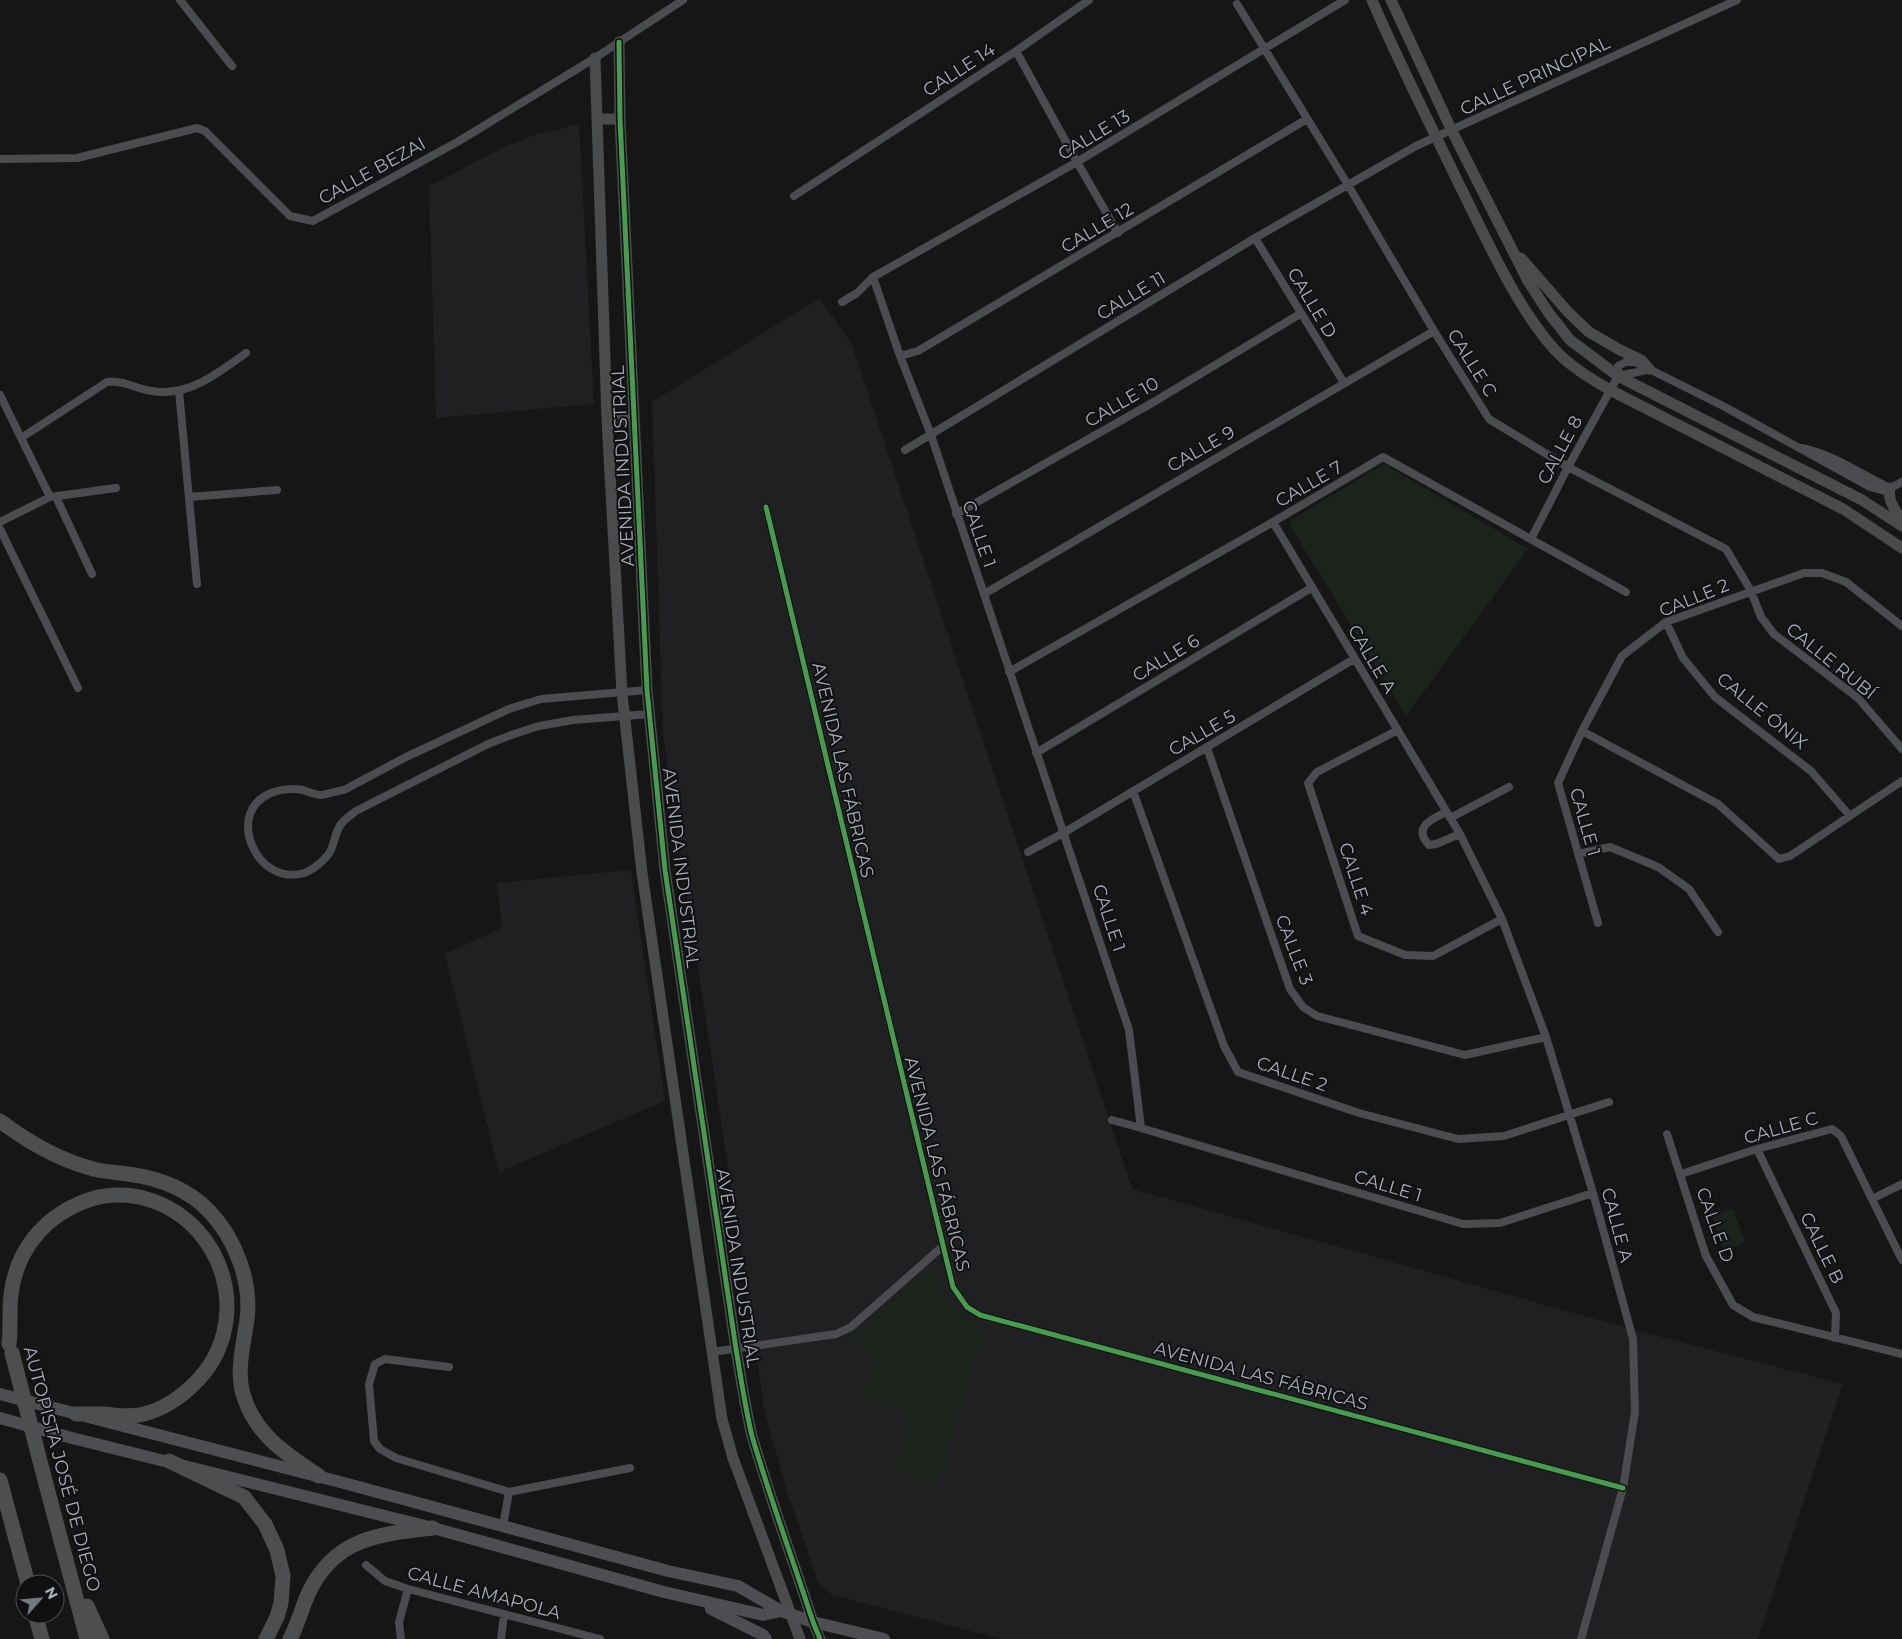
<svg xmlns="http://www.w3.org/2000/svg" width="1902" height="1639" viewBox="0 0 1902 1639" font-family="Montserrat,sans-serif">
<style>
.built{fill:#202022}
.green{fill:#1c231d}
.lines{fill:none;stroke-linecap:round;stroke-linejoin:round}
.street{stroke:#4a4c4f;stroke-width:8}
.secondary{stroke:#494b4d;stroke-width:11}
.primary{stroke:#4c4e51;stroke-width:12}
.highway{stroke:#4d4e50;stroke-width:15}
.highway-bridge{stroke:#4d4e50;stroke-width:15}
.cycleway-casing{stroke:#101012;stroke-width:8}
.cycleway{stroke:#469c4c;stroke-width:5}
.labels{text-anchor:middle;stroke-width:4;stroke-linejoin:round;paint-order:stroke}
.street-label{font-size:18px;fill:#a7aeb7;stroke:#101012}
</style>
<rect width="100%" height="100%" fill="#161616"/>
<path class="built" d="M579,124l15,280 -158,14 -7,-232 77,-40 29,-11z
M819,298l32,44 281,847 510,143 201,52 -85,255h-756l-170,-44 -13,-11 -31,-89 -23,-81 -102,-679 -11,-333z
M631,870l34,231 -166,71 -54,-218 57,-26 -5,-45z"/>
<path class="green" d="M1384,464l144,85 -122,167 -118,-194z
M1733,1209l12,34 -21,7 -12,-34z
M936,1269c9,30 18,44 45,59l4,17 -7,3 -39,136 -45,-12 16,-59 -50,-14 14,-40 -21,-23 72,-65z"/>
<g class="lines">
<path class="street" d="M180,0l52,66
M1237,4l111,181 86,146 55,88 79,48 158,82 25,42 10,26 13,17 84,64 44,51
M1016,51l61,111 41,71
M0,159l77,-1 120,-30 8,3 85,85 23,5 146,-80 136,-83 88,-58
M794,196l222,-145 73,-51
M1255,238l89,145
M873,277l27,79 31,79 198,595 12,98 322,96 37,-1 93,-30
M842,302l15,-9 16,-16 204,-115 268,-162
M900,356l18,-5 389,-232
M1618,376c10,-3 21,-3 31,-7
M179,391l18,193
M0,395l50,102
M21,438l86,-56c18,-2 28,7 45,9 38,6 65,-18 94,-38
M1802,448c33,7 58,26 88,40
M905,450l350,-212 161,-92 321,-146
M56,497l36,77
M189,497l88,-7
M766,507l187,780 14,20 13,8 643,173
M956,514l196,-111 148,-89
M0,522l50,-25 66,-9
M1273,522l187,312 42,85 44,118 47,156 40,146 2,73 -12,76 -42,151
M0,529l78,159
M1531,539l37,-72 50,-91v-10l8,-4h9l90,45 145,80 15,4 17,-9
M984,594l450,-263
M1666,622l17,36 32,39 96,74 39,45
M1009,672l264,-150 110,-65 243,135
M647,690l-106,9 -32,10 -103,48 -62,33c-8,1 -15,4 -23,5 -6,0 -12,-3 -18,-5 -10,-2 -24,-1 -34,4 -44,20 -12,93 35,79 9,-3 21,-13 26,-21 5,-10 5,-20 11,-28 4,-5 10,-9 15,-13l132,-67 26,-10 25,-8 34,-6 77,-6
M1398,730l-81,42 -9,11 50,153 47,19 28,1 69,-37
M1582,731l136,73 61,55 11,-3 112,-75
M1207,748l83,241 13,18 14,9 148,39 81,-18
M1036,753l275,-165
M1133,791l91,255 14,26 121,41 99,26 46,-3 105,-34
M1446,812c-14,7 -34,15 -17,33l7,-1 24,-10
M1450,818l59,-31
M1028,852l37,-20 289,-173
M1578,854l32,-7 48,20 31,22 29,43
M1598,923l-40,-140 24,-52 40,-75 44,-34 138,-49h18l24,9 56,44
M1112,1120l29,8
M1667,1134l39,122 27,49 20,12 149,37
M1757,1149l79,164 -1,25
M1681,1174l76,-25 75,-20 9,7 61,124
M1872,1199l30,-15
M712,1352l124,-18 15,-7 92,-81
M449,1367l-64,-8 -10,5 -6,20 5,57 6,8 16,9 113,34 121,-24
M503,1526l6,-34
M366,1565l19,16 23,8 192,50
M401,1639l-2,-17 9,-33
M501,1639l3,-24"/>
<path class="secondary" d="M1372,0c27,63 58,124 88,186 26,52 56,121 95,164 16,17 35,28 55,40l233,119 59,39
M1391,0l61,131 76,150 20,31 22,28 48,36 244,124 40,26
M619,42l1,77 27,571 18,180 71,479c5,29 9,58 16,87 18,62 41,124 61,186l7,17
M595,58l12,361 15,274 20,180 80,546 11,39 67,181
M597,119h23
M1521,258l47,54 21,20 31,18 21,10 8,9
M607,419l27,1
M1890,488c-3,14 7,23 12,35"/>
<path class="primary" d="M0,1394l344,89 324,88 70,15 43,25 32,11 71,17
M0,1418l68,19 365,91 231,64 99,23 18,-4
M711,1609l52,26 3,4"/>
<path class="highway" d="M0,1121c28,21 57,38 90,47 12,4 25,4 38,6 30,4 60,15 81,37 26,27 43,71 38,108 -3,25 -11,50 -4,75 12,41 43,60 76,82
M9,1344c2,-17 0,-33 2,-49 5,-44 32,-77 72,-93 21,-9 46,-9 67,-2 77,25 104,125 45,183 -15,15 -31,26 -51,31 -15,4 -27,1 -41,0 -9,0 -18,0 -27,0
M169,1461l75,36 21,27 12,26 6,26 -2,27 -4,14 -11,22
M42,1469l45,170
M0,1480l28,104
M87,1606l15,33
M35,1614l7,25
M290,1639c8,-15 12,-32 19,-47 26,-54 70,-58 124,-64"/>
<path class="highway-bridge" d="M12,1353l30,116"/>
<g class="cycleway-casing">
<path id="cycleway" d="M619,42l1,77 27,571 18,180 71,479c5,29 9,58 16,87 18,62 41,124 61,186l7,17
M766,507l187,780 14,20 13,8 643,173"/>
</g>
<use href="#cycleway" class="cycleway"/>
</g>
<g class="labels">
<g class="street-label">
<text transform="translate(959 70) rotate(-33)" y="6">CALLE 14</text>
<text transform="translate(1535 76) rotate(-25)" y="6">CALLE PRINCIPAL</text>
<text transform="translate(1094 135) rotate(-31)" y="6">CALLE 13</text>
<text transform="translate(372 171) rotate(-29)" y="6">CALLE BEZAI</text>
<text transform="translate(1097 228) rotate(-31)" y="6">CALLE 12</text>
<text transform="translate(1131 296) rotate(-31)" y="6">CALLE 11</text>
<text transform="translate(1312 303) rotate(59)" y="6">CALLE D</text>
<text transform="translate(1472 363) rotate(58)" y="6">CALLE C</text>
<text transform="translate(1122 402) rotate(-30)" y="6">CALLE 10</text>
<text transform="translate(1201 449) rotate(-30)" y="6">CALLE 9</text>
<text transform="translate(1560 450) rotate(-62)" y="6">CALLE 8</text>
<text transform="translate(623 466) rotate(-93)" y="6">AVENIDA INDUSTRIAL</text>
<text transform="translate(1309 484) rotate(-30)" y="6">CALLE 7</text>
<text transform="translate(979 534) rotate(71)" y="6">CALLE 1</text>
<text transform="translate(1694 598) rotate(-22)" y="6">CALLE 2</text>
<text transform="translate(1166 658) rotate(-31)" y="6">CALLE 6</text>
<text transform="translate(1372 659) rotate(59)" y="6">CALLE A</text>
<text transform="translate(1831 661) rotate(39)" y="6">CALLE RUBÍ</text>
<text transform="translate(1762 711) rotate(39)" y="6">CALLE ÓNIX</text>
<text transform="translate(1202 733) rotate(-30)" y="6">CALLE 5</text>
<text transform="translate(843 770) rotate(77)" y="6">AVENIDA LAS FÁBRICAS</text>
<text transform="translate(1585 822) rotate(74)" y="6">CALLE 1</text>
<text transform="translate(681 868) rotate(83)" y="6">AVENIDA INDUSTRIAL</text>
<text transform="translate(1356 879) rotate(72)" y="6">CALLE 4</text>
<text transform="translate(1109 918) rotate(72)" y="6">CALLE 1</text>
<text transform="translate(1294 950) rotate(69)" y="6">CALLE 3</text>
<text transform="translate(1292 1074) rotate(19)" y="6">CALLE 2</text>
<text transform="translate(1781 1128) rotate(-16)" y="6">CALLE C</text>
<text transform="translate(937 1164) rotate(76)" y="6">AVENIDA LAS FÁBRICAS</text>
<text transform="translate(1388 1186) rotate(17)" y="6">CALLE 1</text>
<text transform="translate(1617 1225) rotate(75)" y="6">CALLE A</text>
<text transform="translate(1715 1225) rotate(70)" y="6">CALLE D</text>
<text transform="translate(1822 1248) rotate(64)" y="6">CALLE B</text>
<text transform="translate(738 1268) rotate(81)" y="6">AVENIDA INDUSTRIAL</text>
<text transform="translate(1261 1376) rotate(15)" y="6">AVENIDA LAS FÁBRICAS</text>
<text transform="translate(62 1469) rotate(75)" y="6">AUTOPISTA JOSÉ DE DIEGO</text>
<text transform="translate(484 1593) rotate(15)" y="6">CALLE AMAPOLA</text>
</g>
</g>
<g transform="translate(40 1599) rotate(63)"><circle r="24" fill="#101012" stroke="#4c4f54"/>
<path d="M0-4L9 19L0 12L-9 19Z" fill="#74797f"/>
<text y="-8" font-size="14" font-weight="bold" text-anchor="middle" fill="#a7aeb7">N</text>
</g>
</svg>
